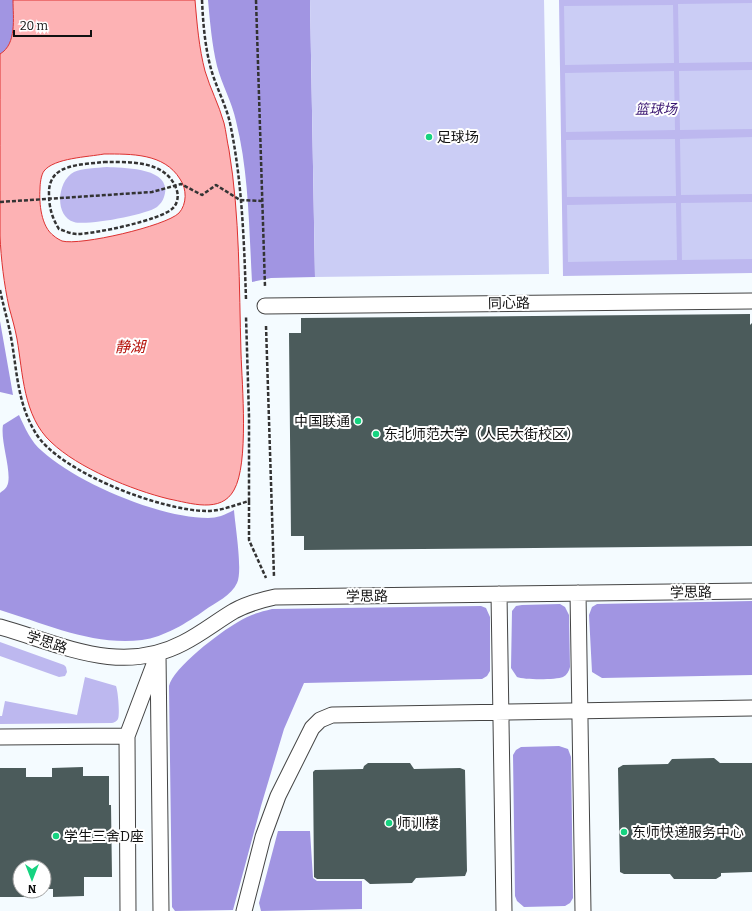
<svg xmlns="http://www.w3.org/2000/svg" width="752" height="911" viewBox="0 0 752 911" font-family="Bitter,'Noto Sans SC',serif">
<style>
.green{fill:#bdb8ef}
.forest{fill:#a195e2}
.pitch{fill:#cbcdf5}
.water{fill:#fdb2b4;stroke:#dd3130;fill-rule:evenodd}
.building{fill:#4b5b5b}
.lines{fill:none;stroke-linecap:round;stroke-linejoin:round}
.service-casing{stroke:#444;stroke-width:17}
.path{stroke:#333;stroke-width:2.5;stroke-dasharray:4 2;stroke-linecap:butt}
.service{stroke:#fff;stroke-width:15}
.poi-dot{fill:#16d380;stroke:#fff;stroke-width:1.5}
.labels{text-anchor:middle;stroke-width:4;stroke-linejoin:round;paint-order:stroke}
.park-label{font-size:14px;font-style:italic;fill:#3b1772;stroke:#fff}
.poi-label{font-size:14px;fill:#111;stroke:#fff;text-anchor:start}
.street-label{font-size:14px;fill:#111;stroke:#fff}
.water-label{font-size:15px;font-style:italic;fill:#b41009;stroke:#fff}
</style>
<rect width="100%" height="100%" fill="#f4fbff"/>
<path class="green" d="M559,0h193v273l-189,3z
M107,167c16,1 67,0 57,30 -1,4 -4,7 -7,10 -11,8 -71,19 -83,15 -20,-6 -17,-41 0,-50 8,-4 23,-4 33,-5z
M0,642l64,23 2,2 1,5 -2,4 -6,1 -59,-21z
M85,677l31,9c2,5 4,28 2,33 -2,3 -3,3 -6,4l-112,1v-8h2l3,-15 72,14z"/>
<path class="forest" d="M0,0h13c0,18 4,44 -13,54z
M208,0h102l5,277 -44,1 -19,4c-3,-54 -3,-109 -16,-161 -4,-19 -14,-36 -19,-55 -5,-21 -7,-44 -9,-66z
M0,321l13,74 -13,-3z
M19,415c6,13 12,27 23,36 35,32 118,67 166,67 9,0 17,-3 26,-8 1,15 9,61 3,73 -5,12 -22,20 -32,27 -18,13 -41,27 -63,30 -49,6 -96,-16 -142,-30v-117c2,-2 6,-4 7,-7 6,-12 -7,-44 -4,-61z
M752,601v74l-150,3 -10,-6 -3,-57 3,-8 5,-3z
M560,604l5,3 4,8 1,52c-1,4 -3,8 -7,10 -7,3 -39,3 -46,0l-6,-9 1,-57 4,-5 6,-1z
M481,606l5,2 4,9v54l-3,5 -5,3 -178,4 -20,46 -23,77 -28,104 -58,1 -3,-4 -3,-221c4,-18 51,-54 69,-64 10,-7 22,-10 34,-13z
M559,746l9,3 3,8 2,141 -3,5 -5,3 -41,1 -7,-6 -2,-5 -2,-141 3,-5 5,-3z
M278,831h32l3,47 4,3h45v28l-101,2 -2,-8z"/>
<path class="pitch" d="M310,0h234l5,274 -234,3z
M752,3v59l-73,1 -1,-59z
M673,5l1,58 -109,2 -1,-59z
M752,70v59l-72,1 -1,-59z
M674,71l1,59 -109,2 -1,-59z
M752,137v57l-71,1 -1,-56z
M675,139l1,57 -109,1 -1,-57z
M752,202v57l-70,1 -1,-57z
M676,203l1,57 -109,2 -1,-57z"/>
<path class="water" d="M13,0h182c2,24 4,48 10,71 5,17 14,34 19,52 2,8 3,18 5,27 11,66 10,136 12,203 1,32 8,111 -7,137 -13,24 -44,13 -65,9 -37,-9 -91,-31 -118,-57 -28,-26 -28,-69 -34,-103 -2,-11 -5,-21 -8,-32 -5,-23 -8,-48 -9,-71 0,-60 0,-121 0,-182 17,-10 13,-36 13,-54zM104,154c27,0 60,-1 76,25 7,10 7,25 -1,34 -13,13 -99,33 -117,28 -2,-1 -6,-3 -8,-5 -13,-9 -15,-33 -14,-47 0,-5 1,-14 4,-18 10,-13 44,-14 60,-17z"/>
<path class="building" d="M750,314v11l2,-2v223l-448,4v-14h-13l-2,-203h12v-15z
M714,758l6,5h32v109l-31,1v3l-5,3h-42l-4,-5h-46l-4,-2 -2,-104 5,-3 45,-1 4,-5z
M368,763h42l4,6 46,-1 5,2 2,101 -2,5 -49,2 -4,5 -42,1 -6,-5h-47l-3,-2 -1,-105 2,-2 48,-1 1,-3z
M83,767v9h26v29h2l1,72h-28v19l-31,1v-8h-9v-22h-24v24h7v6h-27v-129h26v9h26v-9z"/>
<g class="lines">
<g class="service-casing">
<path id="service" d="M265,306l487,-5
M578,593l5,318
M499,594l5,317
M0,627c61,17 120,49 183,16 18,-9 34,-22 51,-32 13,-7 27,-11 41,-14l477,-6
M158,654l3,257
M127,736l1,175
M0,737l127,-1 28,-74
M244,911l19,-74 15,-41 34,-68 8,-8 12,-5 420,-7"/>
</g>
<path class="path" d="M202,0c1,23 3,47 9,69 5,18 15,36 19,54 12,57 14,117 16,176
M256,0l9,287
M104,162c25,0 61,-2 72,26 3,7 2,15 -3,20 -11,12 -79,26 -96,26 -6,0 -12,-3 -18,-5 -7,-11 -10,-22 -10,-35 -1,-31 32,-29 55,-32z
M0,202l152,-10 29,-8 21,11 14,-10 24,15 22,1
M0,290c3,14 7,28 10,42 7,34 6,68 25,100 23,40 127,79 172,79 14,0 28,-6 42,-10v-85l-3,-100
M266,326l8,251
M249,501v39l17,38"/>
<use href="#service" class="service"/>
</g>
<g class="poi-dot">
<circle cx="429" cy="137" r="4"/>
<circle cx="358" cy="421" r="4"/>
<circle cx="376" cy="434" r="4"/>
<circle cx="389" cy="823" r="4"/>
<circle cx="624" cy="832" r="4"/>
<circle cx="56" cy="836" r="4"/>
</g>
<g class="labels">
<g class="park-label">
<text x="656" y="114">篮球场</text>
</g>
<g class="poi-label">
<text x="437" y="142">足球场</text>
<text x="350" y="426" text-anchor="end">中国联通</text>
<text x="384" y="439">东北师范大学（人民大街校区）</text>
<text x="397" y="828">师训楼</text>
<text x="632" y="837">东师快递服务中心</text>
<text x="64" y="841">学生三舍D座</text>
</g>
<g class="street-label">
<text transform="translate(509 303) rotate(-1)" y="5">同心路</text>
<text transform="translate(691 592) rotate(-1)" y="5">学思路</text>
<text transform="translate(367 596) rotate(-1)" y="5">学思路</text>
<text transform="translate(47 642) rotate(18)" y="5">学思路</text>
</g>
<g class="water-label">
<text x="130" y="352">静湖</text>
</g>
</g>
<g transform="translate(32 879) rotate(180)"><circle r="19" fill="#ffffff" stroke="#a0a0a0"/>
<path d="M0-3L7 15L0 10L-7 15Z" fill="#16d380"/>
<text y="-6" font-size="11" font-weight="bold" text-anchor="middle" fill="#111111">N</text>
</g>
<path d="M14 30v6h77v-6" fill="none" stroke="#111111" stroke-width="2"/>
<text x="20" y="30" font-size="12" fill="#111111" stroke="#ffffff" stroke-width="3" paint-order="stroke">20 m</text>
</svg>
